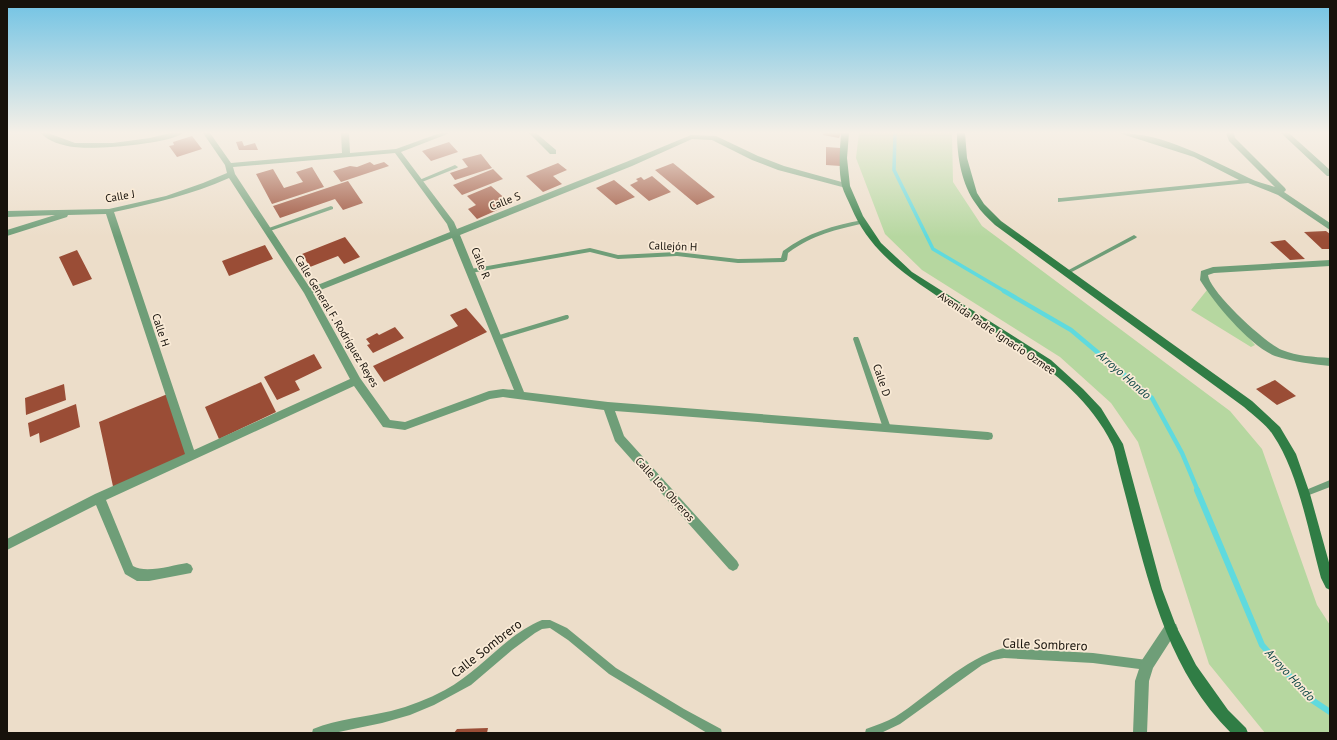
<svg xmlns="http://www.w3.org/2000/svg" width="1337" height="740" viewBox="0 0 1337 740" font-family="'PT Sans',sans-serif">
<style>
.green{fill:#b6d7a0}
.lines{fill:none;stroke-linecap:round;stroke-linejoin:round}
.stream-far2{stroke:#5fdade;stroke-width:3.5}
.stream-far1{stroke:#5fdade;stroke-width:4.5}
.stream{stroke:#5fdade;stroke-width:6}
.building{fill:#9a4d36}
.lane{fill:#6f9e78;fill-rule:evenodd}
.street{fill:#6f9e78;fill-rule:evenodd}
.secondary{fill:#307d45;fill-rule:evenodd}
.labels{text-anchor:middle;stroke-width:3.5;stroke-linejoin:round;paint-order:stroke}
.street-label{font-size:11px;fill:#17120b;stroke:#f9ead6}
.water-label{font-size:12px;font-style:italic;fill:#0b4546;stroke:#f9ead6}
.near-street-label{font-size:13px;fill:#17120b;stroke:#f9ead6}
</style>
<rect width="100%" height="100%" fill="#ecddc9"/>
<path class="green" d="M859,133h93l1,49 29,44 248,185 32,38 55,156 13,20v108h-65l-56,-69 -71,-222 -27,-39 -51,-46 -138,-87 -37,-36 -29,-76z
M1207,290l48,55 -4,2 -60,-37z"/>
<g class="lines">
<path class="stream-far2" d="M895,133l-1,37 39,79 73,43"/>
<path class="stream-far1" d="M1004,291l67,39 81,68 30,55 16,38"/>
<path class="stream" d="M1197,490l65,155 47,53 21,14"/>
</g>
<path class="building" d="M824,133h17l-2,5 -16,-3z
M192,136l10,13 -25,8 -8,-11 5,-1 -1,-3z
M242,141l2,5 11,-3 3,7h-19l-3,-8z
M449,142l9,10 -27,9 -9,-10z
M826,147l15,1v18l-15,-1z
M481,154l11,14 -37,12 -5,-7 18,-6 -6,-8z
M370,162l4,3 10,-3 5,4 -48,16 -8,-11 17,-5 7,1z
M558,163l9,7 -14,6 9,8 -19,8 -17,-16z
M673,163l42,34 -18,8 -42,-35z
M312,167l12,20 -52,17 -16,-30 17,-5 11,19 19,-6 -7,-10z
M493,169l10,10 -41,16 -9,-10z
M652,176l19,16 -22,9 -19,-16 8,-4 -2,-2 5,-2 3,3z
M614,180l21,17 -19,8 -20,-17z
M348,181l15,22 -20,7 -8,-11 -55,19 -7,-12z
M491,186l20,18 -34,15 -9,-10 8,-4 -9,-9z
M1326,231l4,3v15h-8l-18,-17z
M345,237l15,20 -16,7 -6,-8 -28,11 -8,-13z
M1285,240l20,19 -15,1 -20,-18z
M265,245l8,14 -44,17 -7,-15z
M77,250l15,29 -19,7 -14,-29z
M466,308l21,24 -103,50 -11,-16 85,-40 -8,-11z
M395,327l9,11 -31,15 -6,-8 3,-1 -4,-5 11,-6 2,2z
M314,354l8,14 -27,13 5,9 -23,10 -13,-23z
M1275,380l21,16 -19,9 -21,-16z
M261,382l15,30 -57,27 -14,-32z
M64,384l2,16 -40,15 -1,-17z
M170,393l21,63 -77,35 -15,-69z
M76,404l4,23 -40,16 -1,-10 -9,4 -2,-14z
M488,728l-1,5h-33l3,-4z"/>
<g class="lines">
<path class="lane" d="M455,165l3,2 -1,1 -35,14 -2,1 -3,-2z
M331,206l2,1v2l-63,22h-4l-1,-1 1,-1z
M863,220l3,2 -1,1c-30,7 -51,11 -77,30l-1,7 -3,2 -46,1 -61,-7 -59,3 -28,-7 -119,21 -3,-2 3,-2 119,-21 28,7 59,-3 61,7 43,-1 2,-7c24,-18 51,-26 80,-31z
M1134,235l3,2 -1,1 -68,36 -2,1 -3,-2z
M566,315h2l1,2 -1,2 -70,21 -3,-2 1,-2z
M854,337h4l1,2 32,89 -1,2 -3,1 -3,-1 -1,-2 -30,-89z
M1330,480v7l-26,10 -3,-1 -1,-2 1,-2z
M542,620h8l17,8 49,40 68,41 37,20 1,4h-15l-98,-59 -41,-34 -18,-12 -8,1 -7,4 -23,17 -41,35 -37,20 -24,10 -28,8 -48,10h-22l1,-4c25,-10 52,-12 78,-18 19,-5 37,-12 54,-21 36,-19 60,-55 97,-70z
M1004,648l89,5 54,7 3,2 2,3 -2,3 -3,2 -54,-7 -89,-5 -11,2 -11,5 -82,59 -19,9h-16l1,-4c10,-4 20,-7 29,-12 35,-22 69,-59 109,-69z"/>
<path class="street" d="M41,133h7l27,10h38l37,-5 20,-5h13c-14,11 -89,17 -109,14 -10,-1 -27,-6 -33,-14z
M203,133h7l21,30 111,-10 -1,-20h8l1,20 46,-4 44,-16h10l-49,19 53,70 3,7 169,-67 65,-27 25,1 42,20 26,10 65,18v4h-3l-68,-18 -26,-10 -40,-20 -20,-1 -60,27 -172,69 64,157 84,10 380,30 4,1 1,3 -1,3 -4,1 -373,-29 9,25 113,125 2,4 -2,4 -4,2 -4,-2 -114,-128 -11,-31 -101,-13 -13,2 -85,31 -22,-3 -29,-41 -248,114 27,66c13,8 40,-1 54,-3l4,2 2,4 -2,4 -42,8h-12l-12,-7 -29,-69 -89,45v-11l88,-45 90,-40 -79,-240 -38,1 -1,2 -60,19v-6l48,-15 -48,2v-6l102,-2 57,-13 37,-13 24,-10 -2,-8zM395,153l52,71 3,8 -140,56 -75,-114 -2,-7zM229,178l75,115 46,86 -156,71 -80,-238c41,-9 77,-17 115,-34zM452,238l62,152 -11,-1 -14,2 -84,31 -15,-2 -30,-42 -47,-85z
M529,133h7l20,17v4h-6z
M1119,133c45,0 90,26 130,45 8,4 17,6 26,9l-46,-46 -3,-8h8l1,5 50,50 1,2 -2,2 46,31v7l-52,-35 -30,-12 -190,19v-4h3l178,-18 -45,-23z
M1281,133h8l41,37v6h-3z
M1330,260v6l-116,7 -6,2c1,16 58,69 74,75 15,6 32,7 48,8v8c-18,-2 -37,-4 -55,-10 -25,-10 -61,-53 -75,-76l1,-9 12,-4z
M1171,623l5,1 2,5 -25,39 -4,13 -2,52h-14l2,-52 7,-21 24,-36z"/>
<path class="secondary" d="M841,133h8l-2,25 3,28 13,30 18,27 31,29 139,88 32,29 18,19 22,36 39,145 14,37 20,39 32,45 18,18 2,5h-17c-60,-60 -79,-137 -100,-216 -4,-17 -9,-34 -13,-51 -2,-7 -3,-16 -6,-22 -33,-67 -107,-104 -167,-143 -40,-26 -75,-49 -94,-94 -3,-7 -7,-14 -9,-21 -4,-17 -2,-36 -1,-53z
M957,133h8l2,25 10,35 7,11 17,17 251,180 28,26 16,27 14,40 20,72v24l-4,-2 -5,-10c-12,-44 -23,-107 -48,-143 -7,-11 -19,-19 -29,-28l-249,-182c-7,-7 -14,-13 -19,-21 -14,-19 -19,-47 -19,-71z"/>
</g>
<linearGradient id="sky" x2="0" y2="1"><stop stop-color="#71c3e4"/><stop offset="0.56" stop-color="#f6f0e7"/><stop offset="1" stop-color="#f6f0e7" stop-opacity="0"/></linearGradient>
<rect width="1337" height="237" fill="url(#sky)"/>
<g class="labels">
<g class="street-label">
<text transform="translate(120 196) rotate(-10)" y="4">Calle J</text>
<text transform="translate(505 201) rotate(-21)" y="4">Calle S</text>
<text transform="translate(673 246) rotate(2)" y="4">Callejón H</text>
<text transform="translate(481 263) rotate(68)" y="4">Calle R</text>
<text transform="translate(337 321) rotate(59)" y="4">Calle General F. Rodríguez Reyes</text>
<text transform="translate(161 330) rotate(72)" y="4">Calle H</text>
<text transform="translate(997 333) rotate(34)" y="4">Avenida Padre Ignacio Ozmee</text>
<text transform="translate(882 380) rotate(71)" y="4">Calle D</text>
<text transform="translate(665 489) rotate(48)" y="4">Calle Los Obreros</text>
</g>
<g class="water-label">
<text transform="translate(1124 375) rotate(41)" y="4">Arroyo Hondo</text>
<text transform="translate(1290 675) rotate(47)" y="4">Arroyo Hondo</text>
</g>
<g class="near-street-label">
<text transform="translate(1045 644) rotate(2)" y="5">Calle Sombrero</text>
<text transform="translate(486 648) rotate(-38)" y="5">Calle Sombrero</text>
</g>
</g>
<rect width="1337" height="740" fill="none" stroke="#17120b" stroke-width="16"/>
</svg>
